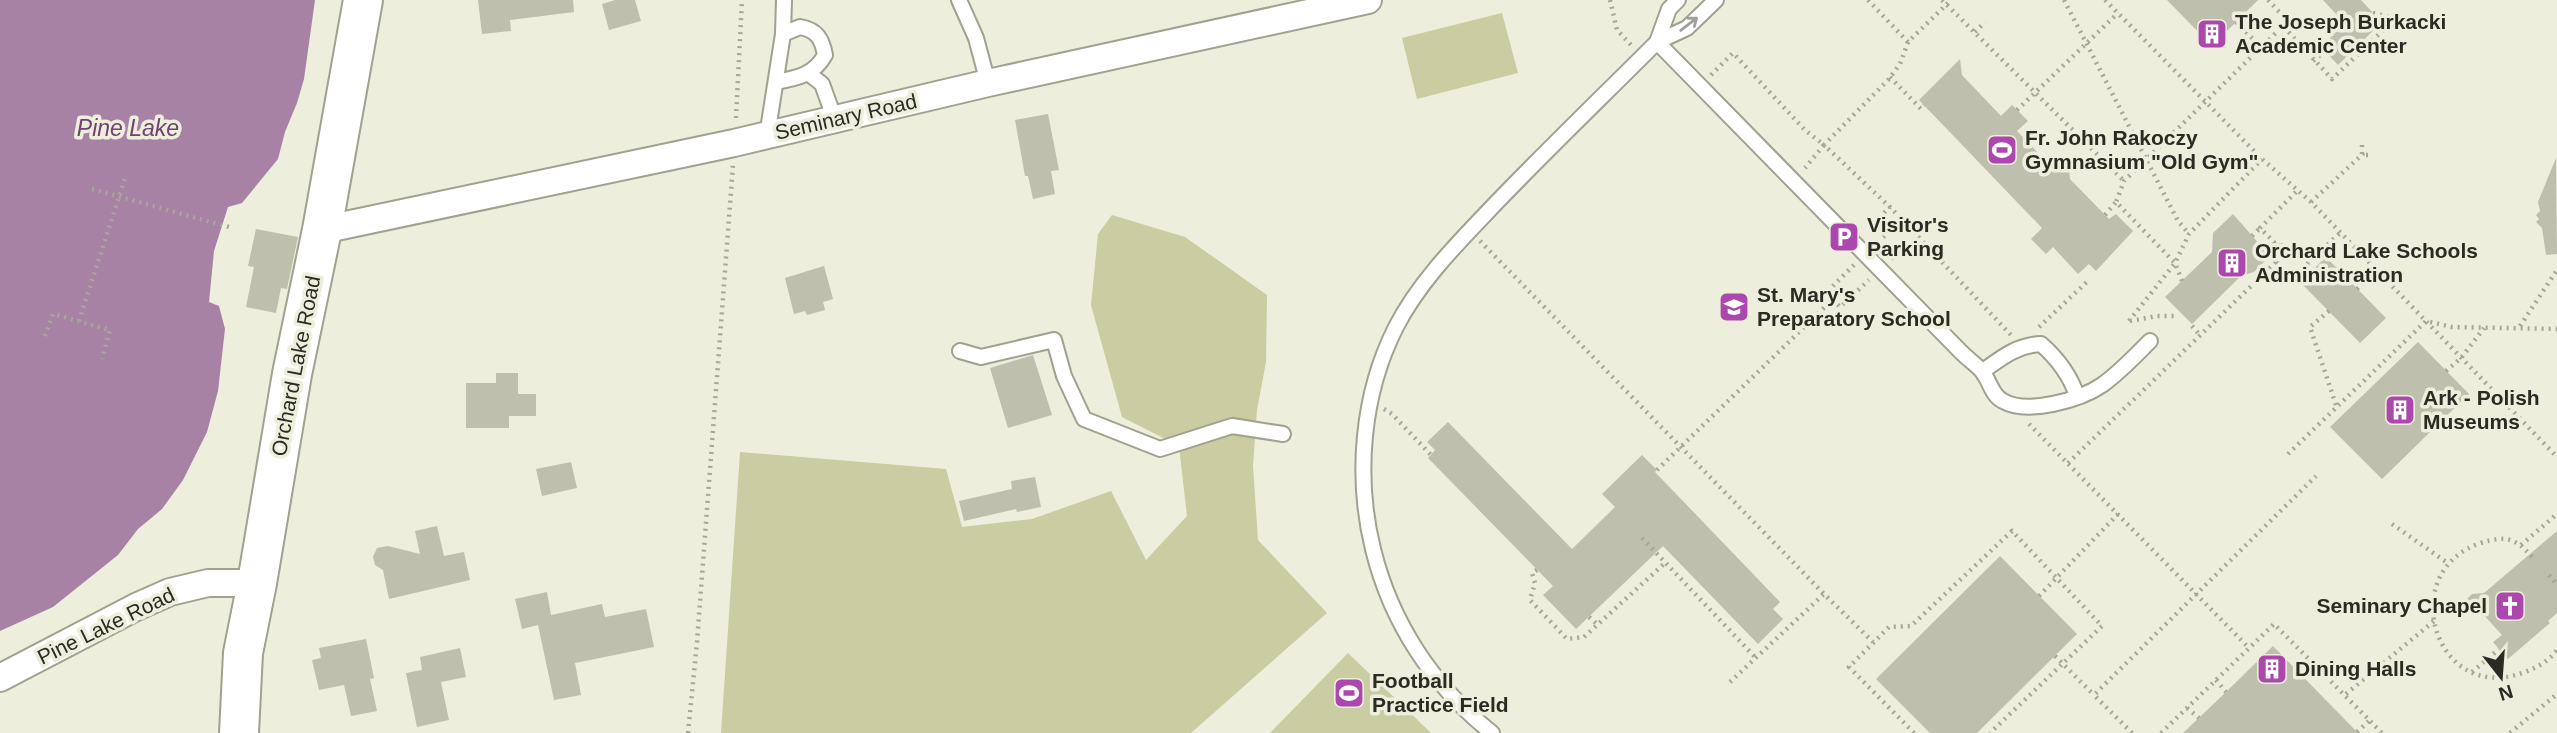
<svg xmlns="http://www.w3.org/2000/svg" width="2557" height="733" viewBox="0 0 2557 733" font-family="Helvetica,sans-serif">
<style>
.green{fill:#cacca1}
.water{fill:#a782a5}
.building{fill:#bebfad}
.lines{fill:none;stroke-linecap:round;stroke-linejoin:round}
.lane-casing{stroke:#a0a18f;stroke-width:18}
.street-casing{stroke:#a0a18f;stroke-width:30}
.secondary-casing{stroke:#a0a18f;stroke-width:42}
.path{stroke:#a6a798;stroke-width:4.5;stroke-dasharray:2 5;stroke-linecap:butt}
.lane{stroke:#fff;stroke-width:14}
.street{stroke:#fff;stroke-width:26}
.secondary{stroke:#fff;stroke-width:38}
.oneway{stroke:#9fa09c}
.labels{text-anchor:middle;stroke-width:7;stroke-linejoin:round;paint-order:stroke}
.poi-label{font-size:21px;font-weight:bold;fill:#2a2b23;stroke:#edeedb;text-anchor:start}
.street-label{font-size:21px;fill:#2a2b23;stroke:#edeedb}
.water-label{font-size:23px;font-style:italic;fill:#724171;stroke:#edeedb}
</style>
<rect width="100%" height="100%" fill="#edeedb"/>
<path class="green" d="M1502,13l16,60 -101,26 -15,-61z
M1112,215l73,22 82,58 -1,67 -9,48 -4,56 5,74 69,73 -136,120h-470l19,-281 206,17 16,58 70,-8 79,-28 35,69 41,-44 -8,-70 -57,-29 -31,-112 7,-71z
M1348,653l83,80h-161z"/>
<path class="water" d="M0,0h315l-11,79 -7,24 -12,29 -7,27 -36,44 -14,4 -14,44 -5,51 10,4 6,23 -7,62 -11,41 -24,48 -21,29 -24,20 -20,26 -65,52 -53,24z"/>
<path class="building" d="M478,0h95l1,12 -64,8 1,11 -29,3z
M615,0h20l6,21 -32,9 -7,-26z
M2167,0h91l-46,46z
M2323,0h38l12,13 -6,5 9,10 -38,37 -17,-18 18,-18 -8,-8 6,-6z
M1960,59l2,16 39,41 11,-11 16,16 -11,10 38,39 14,-1 1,10 39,40 7,-5 17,17 -37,40 -7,-7 -11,10 -25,-27 -7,7 -15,-15 11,-11 -123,-128z
M1048,114l11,56 -8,1 4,23 -22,5 -5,-23h-3l-10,-56z
M2556,158l1,96 -11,1 -4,-27 -6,-6 3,-3 -3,-4 4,-4 -2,-9z
M2233,214l28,32 22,-3 -29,29 -13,4 -49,48 -27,-27 47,-45 1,-19z
M256,229l42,8 -11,52 -6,-1 -5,25 -30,-6 8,-40 -6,-1z
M2326,257l60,61 -26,25 -60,-61z
M824,266l9,33 -10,3 2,8 -18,5 -2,-4 -11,3 -9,-36z
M2418,342l51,52 -87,85 -52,-52z
M1033,355l19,60 -44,13 -18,-60z
M496,373h22v21h18v22h-27v12h-43v-45h30z
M1448,422l124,127 43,-42 -13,-13 40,-39 15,15 -2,2 125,130 -7,7 10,10 -25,25 -95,-98 -87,83 -33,-34 10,-9 -125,-128 7,-8 -8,-8z
M571,462l6,26 -35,8 -6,-27z
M1035,477l6,30 -24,5 -1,-3 -52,12 -5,-20 53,-12 -1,-8z
M437,526l7,30 20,-4 6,28 -81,19 -6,-29 -8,-5 -2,-8 4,-9 11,-2 32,8 -5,-23z
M2557,531v82l-9,8 2,2 -42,36 -15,-17 9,-7 -20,-22h-12l-4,-5v-8l6,-6 12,-1z
M2000,556l77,78 -100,99h-47l-54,-54z
M547,592l4,23 51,-11 3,13 41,-8 8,38 -79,16 6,32 -27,5 -16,-75 -16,4 -7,-30z
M366,639l8,39 -4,1 7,32 -26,5 -7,-31 -25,5 -7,-30 9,-2 -2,-10z
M2273,646l85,87h-175l43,-41z
M460,648l6,29 -25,5 8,38 -32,7 -11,-54 16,-3 -2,-13z"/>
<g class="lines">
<g class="lane-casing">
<path id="lane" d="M959,0l17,38 12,45
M783,34l1,-34
M1657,42l304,310c6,6 14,12 20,18 9,10 10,25 22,31 24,14 77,-1 99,-16 17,-12 33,-29 48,-44
M1657,42l12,-33 9,-9
M808,73l14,11 13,36
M767,136l16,-102 17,-7c17,3 22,12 25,28 -11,20 -28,23 -49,27
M960,351l21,6 73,-17 10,36 20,43 76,30 72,-23 51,8
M1983,371c18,-13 34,-26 58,-27 17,15 29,31 36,52
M1492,733c-59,-47 -101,-110 -119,-184 -18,-73 -11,-155 23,-222 24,-47 64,-86 100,-124 52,-54 107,-107 161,-161l30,-14 29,-28"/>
</g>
<g class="street-casing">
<path id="street" d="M322,230l412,-87 254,-60 380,-83
M0,678l136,-71 34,-15 38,-9h49"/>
</g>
<g class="secondary-casing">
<path id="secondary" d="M239,733l4,-80 14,-70 35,-209 30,-144 41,-230"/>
</g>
<path class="path" d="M1610,0l7,30 15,16
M1868,0l40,42 43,-42
M1942,0l182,181
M2064,0l114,221 11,13
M2105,0l157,159 49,43 246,255
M2268,0l15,16v10
M2373,13l21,5
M2236,22l25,25
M1975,32l10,-10
M1908,42l-8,22 -12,16 -64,65 66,62 121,128
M2313,61l12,-10
M1711,75l22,-22 72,77 19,15 -19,23
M1890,77l31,32 3,-4
M2017,110l101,-97
M736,118l6,-118
M2362,145v10h10
M92,189l137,38
M2311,202l54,-50
M2105,215l11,-13
M2252,236l8,-8
M1480,241l344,353
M1878,242l16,-15 -12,-12 8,-8
M1891,259l16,-17 11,12 9,-9
M2276,262l17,15 47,-44
M1854,265l-28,28 14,14 29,-27
M2182,281l-7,-18 -59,-61 8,-21 159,-155 49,53 63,-60
M2357,289l19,-18
M2329,311l-19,16 27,81
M79,321l47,-146
M2129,321l46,-58 14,-29 73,-75
M2130,321l27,-5h19
M2192,326l7,8
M2520,326l37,-56
M2039,327l50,-47
M45,336l8,-22 57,16 -8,29
M2446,371l15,-13 23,-30
M1384,409l8,5 39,41
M2029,424l220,224
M2288,454l138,-133 26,6 105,2
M2068,463l208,-201 -2,-20 -14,-14 38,-38
M1657,470l176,-171
M2392,524l57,40
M1642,538l113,119
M2521,545l36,-31
M2532,557c-16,-19 -27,-22 -51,-14 -86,28 -47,161 41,130 14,-5 26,-11 35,-23
M1537,570l-5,3 3,10 -5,17 37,39 17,-2 82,-75
M2549,575l8,10
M2039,596l79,-82
M1589,617l8,7
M2055,656l39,39
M2472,672l27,-23
M2216,680l10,12
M1730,682l94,-88 49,48
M2346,694l88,-73
M2187,708l12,10
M2357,732l13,-12
M688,733l9,-91 36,-477
M1914,733l-65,-66 40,-40 22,-1 101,-95 90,95 -112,107
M2132,733l-38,-38 222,-219
M2161,733l113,-109 108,109
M2510,733l47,-39"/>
<use href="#lane" class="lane"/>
<use href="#street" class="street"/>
<use href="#secondary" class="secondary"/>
</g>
<defs><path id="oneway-shaft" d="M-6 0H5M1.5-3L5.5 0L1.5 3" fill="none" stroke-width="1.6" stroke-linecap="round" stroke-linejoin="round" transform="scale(1.75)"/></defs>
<use class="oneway" href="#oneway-shaft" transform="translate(1689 24) rotate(-38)"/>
<defs>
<g id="building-square" transform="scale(1.575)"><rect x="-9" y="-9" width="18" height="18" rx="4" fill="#ac48ad" stroke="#edeedb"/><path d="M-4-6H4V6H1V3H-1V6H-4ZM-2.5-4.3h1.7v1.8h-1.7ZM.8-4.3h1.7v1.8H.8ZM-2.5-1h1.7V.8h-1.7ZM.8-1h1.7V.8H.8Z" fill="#fff"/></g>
<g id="stadium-square" transform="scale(1.575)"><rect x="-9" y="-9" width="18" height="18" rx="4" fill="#ac48ad" stroke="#edeedb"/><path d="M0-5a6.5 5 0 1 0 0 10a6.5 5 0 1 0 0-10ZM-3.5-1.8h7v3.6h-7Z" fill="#fff"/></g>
<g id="parking-square" transform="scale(1.575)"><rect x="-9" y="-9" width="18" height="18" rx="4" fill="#ac48ad" stroke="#edeedb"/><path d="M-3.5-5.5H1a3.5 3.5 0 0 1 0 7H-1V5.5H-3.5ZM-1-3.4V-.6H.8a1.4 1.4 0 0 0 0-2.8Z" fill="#fff"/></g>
<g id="school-square" transform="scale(1.575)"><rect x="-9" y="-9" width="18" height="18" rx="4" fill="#ac48ad" stroke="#edeedb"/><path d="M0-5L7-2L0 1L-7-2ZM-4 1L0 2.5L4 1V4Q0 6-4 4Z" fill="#fff"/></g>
<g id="church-square" transform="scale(1.575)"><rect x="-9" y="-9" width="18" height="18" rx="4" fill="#ac48ad" stroke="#edeedb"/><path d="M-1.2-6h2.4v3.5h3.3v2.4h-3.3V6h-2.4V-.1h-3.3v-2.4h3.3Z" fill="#fff"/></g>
</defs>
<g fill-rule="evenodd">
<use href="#building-square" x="2212" y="34"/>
<use href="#stadium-square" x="2002" y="150"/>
<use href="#parking-square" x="1844" y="237"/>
<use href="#building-square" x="2232" y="263"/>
<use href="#school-square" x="1734" y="307"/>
<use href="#building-square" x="2400" y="410"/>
<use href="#church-square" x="2510" y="606"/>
<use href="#building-square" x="2272" y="669"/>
<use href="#stadium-square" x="1349" y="693"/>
</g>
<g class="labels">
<g class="poi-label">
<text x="2235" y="29">The Joseph Burkacki<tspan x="2235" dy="24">Academic Center</tspan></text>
<text x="2025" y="145">Fr. John Rakoczy<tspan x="2025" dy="24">Gymnasium "Old Gym"</tspan></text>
<text x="1867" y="232">Visitor's<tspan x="1867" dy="24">Parking</tspan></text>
<text x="2255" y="258">Orchard Lake Schools<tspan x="2255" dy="24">Administration</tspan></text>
<text x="1757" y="302">St. Mary's<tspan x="1757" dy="24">Preparatory School</tspan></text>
<text x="2423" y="405">Ark - Polish<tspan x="2423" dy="24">Museums</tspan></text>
<text x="2487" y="613" text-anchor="end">Seminary Chapel</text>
<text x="2295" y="676">Dining Halls</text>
<text x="1372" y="688">Football<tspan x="1372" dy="24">Practice Field</tspan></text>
</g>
<g class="street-label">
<text transform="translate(846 117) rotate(-13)" y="7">Seminary Road</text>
<text transform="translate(296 366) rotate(-79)" y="7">Orchard Lake Road</text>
<text transform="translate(106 626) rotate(-26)" y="7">Pine Lake Road</text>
</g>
<g class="water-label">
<text x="128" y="136">Pine Lake</text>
</g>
</g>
<g transform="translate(2501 677) rotate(163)" stroke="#edeedb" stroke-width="5" paint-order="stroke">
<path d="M0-5L12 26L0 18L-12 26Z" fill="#2a2b23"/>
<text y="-10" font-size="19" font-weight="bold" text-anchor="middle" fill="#2a2b23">N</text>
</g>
</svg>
